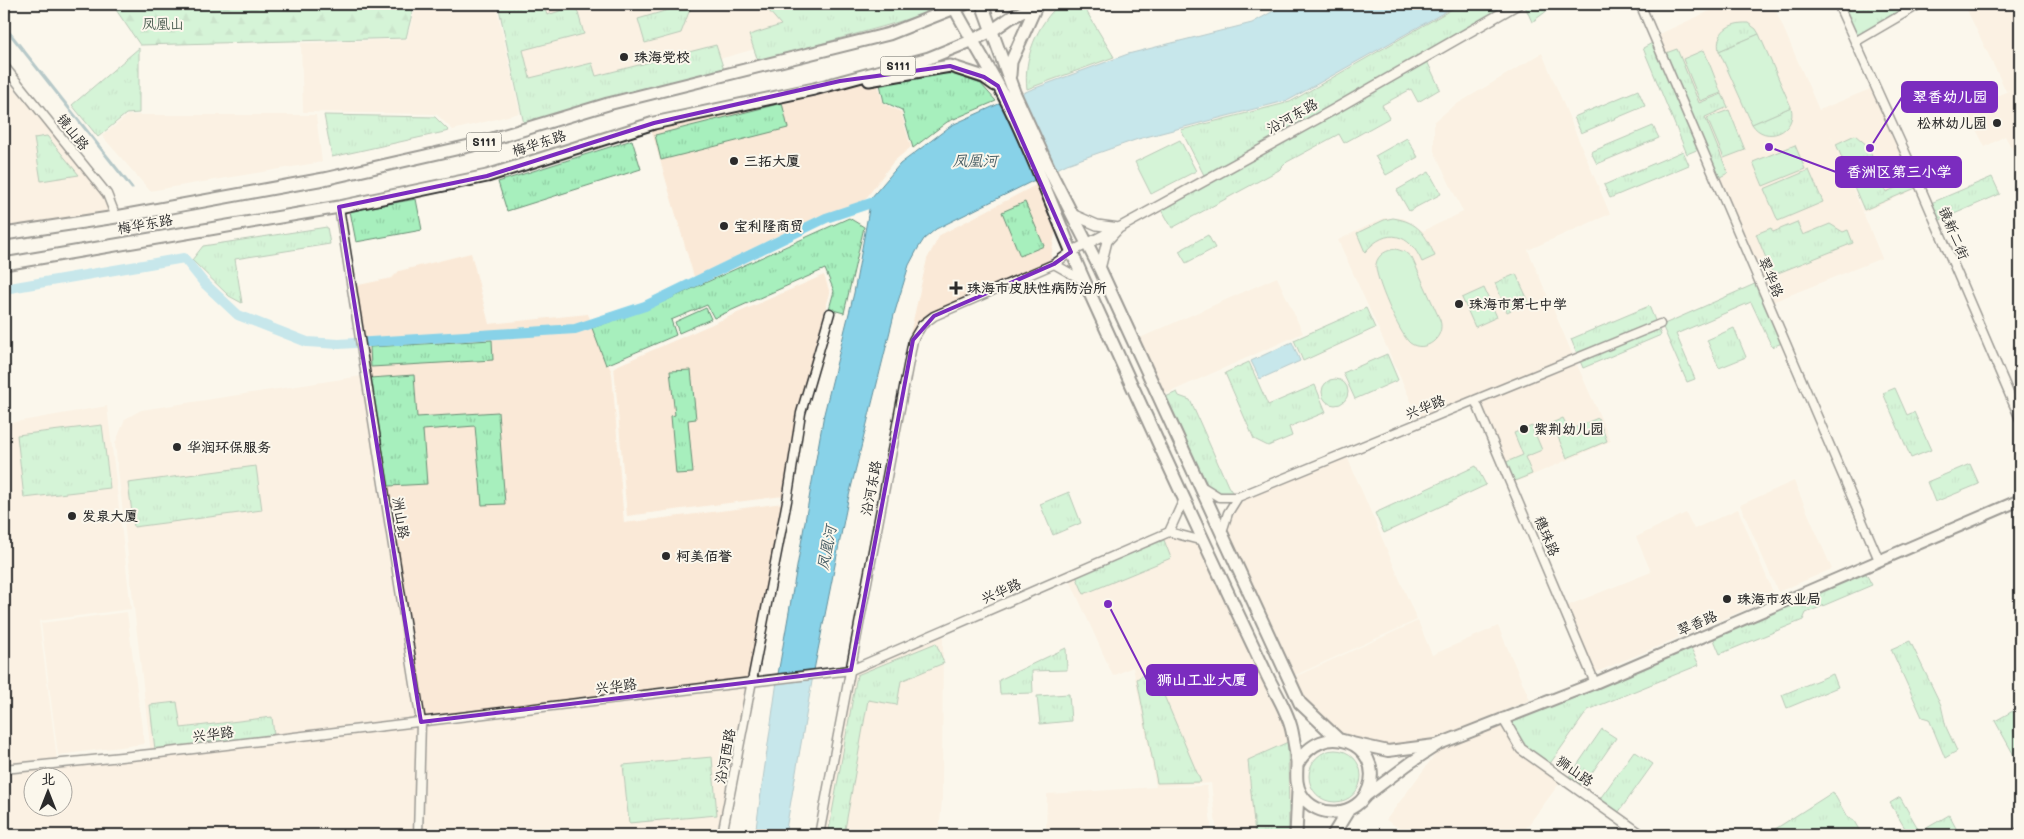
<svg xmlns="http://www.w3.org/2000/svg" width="2024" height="839" viewBox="0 0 2024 839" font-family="Mali,'LXGW WenKai TC',sans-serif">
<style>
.built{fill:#fae9d7;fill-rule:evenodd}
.grass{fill:url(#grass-tufts);stroke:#698d74}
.forest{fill:url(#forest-firs);stroke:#698d74}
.pitch{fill:#a7efbd;stroke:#698d74}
.water{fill:#88d2e8;stroke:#638f9c}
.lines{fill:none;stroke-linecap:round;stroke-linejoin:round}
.stream{stroke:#638f9c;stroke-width:3}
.canal{stroke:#88d2e8;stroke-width:10}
.minor-casing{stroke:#2b2b2b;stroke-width:11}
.tertiary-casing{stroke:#2b2b2b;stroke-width:12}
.secondary-casing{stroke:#2b2b2b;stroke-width:14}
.primary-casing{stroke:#2b2b2b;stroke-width:15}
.minor{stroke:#fbf7ec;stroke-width:8}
.tertiary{stroke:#fbf7ec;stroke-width:9}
.secondary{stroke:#fbf7ec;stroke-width:10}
.primary{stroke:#fbf7ec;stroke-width:11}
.marked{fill:none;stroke:#7b2cbf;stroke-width:4;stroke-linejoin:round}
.poi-dot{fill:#2b2b2b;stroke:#fbf7ec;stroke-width:2}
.labels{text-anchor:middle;stroke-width:4;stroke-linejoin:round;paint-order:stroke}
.shield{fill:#fbf7ec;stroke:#696865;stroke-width:1}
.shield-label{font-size:12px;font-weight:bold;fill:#2b2b2b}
.park-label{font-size:14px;fill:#4a5c50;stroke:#fbf7ec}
.poi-label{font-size:14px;font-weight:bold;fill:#2b2b2b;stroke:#fbf7ec;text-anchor:start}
.street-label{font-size:14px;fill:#2b2b2b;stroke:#fbf7ec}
.water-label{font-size:15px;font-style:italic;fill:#475d64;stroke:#fbf7ec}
.leader{fill:none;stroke:#7b2cbf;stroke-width:2}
.callout-dot{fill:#7b2cbf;stroke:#fbf7ec;stroke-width:2}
.callout{fill:#7b2cbf;stroke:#7b2cbf;stroke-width:2}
.callout-label{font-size:15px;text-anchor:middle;font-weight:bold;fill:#fff}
</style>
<defs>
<pattern id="grass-tufts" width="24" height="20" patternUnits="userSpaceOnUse" patternTransform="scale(1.25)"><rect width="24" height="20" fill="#a7efbd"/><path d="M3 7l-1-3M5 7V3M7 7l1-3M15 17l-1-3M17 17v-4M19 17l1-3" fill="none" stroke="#90cda3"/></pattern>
<pattern id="forest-firs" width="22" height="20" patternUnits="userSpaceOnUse" patternTransform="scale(1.25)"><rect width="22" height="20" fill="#a7efbd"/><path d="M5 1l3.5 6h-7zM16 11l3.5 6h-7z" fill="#90cda3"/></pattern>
</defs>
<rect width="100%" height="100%" fill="#fbf7ec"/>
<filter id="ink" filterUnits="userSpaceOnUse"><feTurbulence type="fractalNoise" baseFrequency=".02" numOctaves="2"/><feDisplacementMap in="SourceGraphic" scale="10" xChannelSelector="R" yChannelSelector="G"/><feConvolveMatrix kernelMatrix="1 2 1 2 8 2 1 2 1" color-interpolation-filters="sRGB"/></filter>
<g filter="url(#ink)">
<path class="built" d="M426,4h70l24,109 -67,17 -17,-16 -133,-2 -2,-69 106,-4 9,-32z
M510,4h404l-378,107z
M1725,4h48l46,106 56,-23 47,99 -58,26 -36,-83 54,129 -112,45 -115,-267z
M1964,4h56v160l-15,-28 -20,11 -19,-37 44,-20 -4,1z
M1542,53l68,161 -82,36 46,108 -154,63 -82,-181 46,-22h19l20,13 40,-19 -29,-61v-29l18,-15z
M4,76l115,134 -115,20z
M877,81l6,22 18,9 10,35 -18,15 -29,39 -45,15 -125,61 -43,-148 189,-46z
M128,115h188l6,47 -172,29 -48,-55z
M1038,184l18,44 -6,35 -117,50 -25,30 19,-84 13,-24z
M471,253l18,71 99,-10 24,59 12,150 159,-20 -64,332h-715v-66l147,-15 -36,-310 10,-25 16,-9 227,-35 -14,-89 38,-8 7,-7zM32,776h30v30h-30z
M824,275l6,18 -34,122 -13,81 -156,20 -13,-149z
M1277,277l26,56 -144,64 -26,-56z
M1575,360l36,81 -99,43 -35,-84z
M107,406l24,203 -92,12 18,138 -53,6v-341z
M1346,454l71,166 -128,58 -67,-143 17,-37z
M1794,481l38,88 -54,23 -38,-87z
M1738,509l37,88 -183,77 -28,-67 87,-35 -15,-35 50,-24 8,16z
M1169,532l34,9 89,187 4,107h-79l-6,-52 -55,4 51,-1 5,49h-166l1,-41 109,-7 -23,-120 -20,9 -45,-100z
M127,612l17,132 -86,11 -17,-132z
M1418,621l14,34 66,-29 32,74 -108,45 -34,4 -51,-12 -36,-35 -11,-23z
M943,635l-1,165 -3,35h-116l30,-162z
M1503,719l18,31 41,30 -41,55h-112l-23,-15 54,-72z"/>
<path class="grass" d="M498,4h45l4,11 29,-9 8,28 -61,16 7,28 62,-15 4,13 120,-31 8,25 -200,54z
M666,4h26l-11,29 -36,10 -7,-24 30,-9z
M763,4h192l-70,22 -127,35 -9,-26 32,-10z
M1060,4h22l32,53 -87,32c-4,-30 10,-65 33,-85z
M1461,4h54l-310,173 -24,-47 109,-28z
M1524,4h32l-24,18z
M1843,4h39l3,6 11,-6h18l-56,33z
M1748,23l8,6 3,5 -40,17c-4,-19 10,-29 29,-28z
M1654,42l45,107 -12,5 -44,-106z
M139,48v65l-13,1 -28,23 -26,-32z
M1677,49l22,54 23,-9 6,13 -23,10 23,56 -10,5 -52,-125z
M1426,59l14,30 -22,13 -7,-13 -29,16 7,13 -45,25 -5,-9 -52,28 -8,8 -107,58 -11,-20z
M931,73l22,1 28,10 15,17 -49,21 -34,26 -11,-38 -18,-8 -4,-18z
M1638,90l7,16 -64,27 -7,-16z
M782,103l6,25 -127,32 -6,-25z
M1791,107c7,25 -26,38 -39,17z
M324,115l111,2 14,14 -117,26z
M1653,126l6,12 -62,26 -6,-12z
M1855,135l13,11 5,12 -22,9 5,11 12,9 14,-5 4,10 29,-12 3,7 -54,23 -28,-66z
M47,136l32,39 -38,6 -7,-43z
M1407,138l11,19 -32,18 -11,-19z
M632,140l9,29 -134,42 -9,-29z
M1683,151l6,14 -79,33 -6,-13z
M1809,170l14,32 -45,19 -14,-32z
M1429,172l12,22 -32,17 -12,-21z
M1992,177l8,17 -62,27 -7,-18z
M416,199l6,31 -66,12 -6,-31z
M1025,202l19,44 -24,10 -18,-44z
M849,218l15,9 -20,86 -15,-4 5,-18 -9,-22 -111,49 -7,-13 -36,15 5,15 -70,30 -14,-37 55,-19z
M1393,218c26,4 32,16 42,38l-13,6c-12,-28 -35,-36 -57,-10l-8,-19 27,-13z
M1797,222l6,13 27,-11 13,8 5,-2 5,13 -80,32 -17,-41 15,-6 2,4z
M327,227l3,17 -95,15 7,44 -13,-7 -37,-36 11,-14z
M1208,235l7,13 -29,15 -7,-12z
M1516,274l13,28 -22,10 -12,-29z
M1757,283l25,60 -10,4 -21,-45 -75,32 19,45 -8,3 -25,-57z
M1484,288l13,29 -22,10 -13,-29z
M1649,306l12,29 -78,33 -12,-29z
M1366,308l9,20 -72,33 -9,-21z
M1734,328l12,29 -27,11 -12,-28z
M492,340l1,20 -122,7 -1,-20z
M1387,354l11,26 -43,19 -12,-26z
M1249,362l19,43 47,-20 11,27 -37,15 3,9 -24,10 -14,-7 -29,-66z
M691,370l5,49 -8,1 5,53 -17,1 -5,-58 4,-1 -5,-44z
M414,375l3,42 81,-5 7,92 -23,1 -7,-79 -52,4 4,54 -38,2 -19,-108z
M1322 392a13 13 0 1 1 26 0a13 13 0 1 1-26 0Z
M1895,388l12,27 7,-3 17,38 -20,8 -28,-65z
M1177,392l2,4 11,4 38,86 6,9 -14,-1 -20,-12 -39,-83z
M1563,418l6,12 29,-12 9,23 -40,17 -15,-35z
M102,425l8,63 -86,10 -7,-63z
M1532,426l10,24 -17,7 7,17 -20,8 -8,-19 19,-8 -9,-22z
M1970,464l9,20 -44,18 -8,-20z
M256,466l6,44 -128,17 -6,-44z
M1476,466l10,19 -102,48 -9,-20z
M1069,492l12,31 -28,12 -13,-31z
M1164,540l7,18 -87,36 -8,-18z
M1864,570l8,15 -66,28 -3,7 -83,34 -8,-19z
M1910,641l31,64 5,22 11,24 -12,7 -16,-39 -7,-2 -31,-68z
M936,643l8,20 -43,18 -4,24 -29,-5 -24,135h-16l29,-160z
M1689,644l10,21 -111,45 -39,55 -24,-18 -17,-28z
M1066,648l1,22 -35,1 1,22 -33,1 -1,-14z
M1153,669v1l48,112 -44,1 -20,-104z
M1833,674l5,13 -51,21 -5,-13z
M1069,694l2,27 -31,3 -3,-28z
M177,702l4,26 91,-11 2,18 -119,15 -5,-45z
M2020,707v19l-6,4 6,10v26l-25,-45z
M1602,729l14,9 -34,49 -13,-10z
M1288,742l1,93h-34l-7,-75z
M1309 776a26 26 0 1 1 52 0a26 26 0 1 1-52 0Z
M1634,751l19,13 -35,49 -19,-13z
M712,757l5,58 -88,8 -6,-58z
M1833,792l14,25 7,4 8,14h-89l-4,-2z
M1900,797l20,35 29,-17 8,15 -9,5h-39l-19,-32z"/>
<path class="forest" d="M112,4h308l-6,2 -8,32 -266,7z"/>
<path class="pitch" d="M1759,34l32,73 -39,17 -33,-73z
M1704,50l17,43 -21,8 -17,-42z
M1729,110l16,40 -21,8 -17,-40z
M1180,140l16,31 -45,23 -16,-32z
M1795,145l10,24 -42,17 -10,-24z
M1396,249l9,3 7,6 28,62c6,17 -15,34 -30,23 -10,-8 -36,-67 -34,-79 2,-10 11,-14 20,-15z
M706,308l5,11 -32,14 -4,-11z"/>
<path class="water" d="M1286,4h173l-170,96 -151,39 -71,25 -131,65 -12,10 -7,11 -8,15 -15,50 -46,185 -34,170 -29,165h-30l23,-161 46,-260 30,-121 17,-95 29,-34 52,-39 78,-35 98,-36 124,-31z
M1292,342l8,19 -40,18 -9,-18z"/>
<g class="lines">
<path class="stream" d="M4,26l128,162"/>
<path class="canal" d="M4,289l180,-31 20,25 34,32 69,27 32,2 236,-15 70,-23 181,-88 57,-19"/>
<g class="minor-casing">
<path id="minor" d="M1640,4l239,556
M1838,4l72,159 110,256
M1855,42l65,-38
M4,66l103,128 9,23
M339,207l82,515 -3,113
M1054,264l17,-12
M1475,400l120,283
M1201,486l18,11h19
M1169,532l15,-33
M1221,535l7,-22 10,-16 422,-173
M4,769l156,-16 691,-83 318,-138 34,9
M722,835l65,-334 14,-88 29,-100
M819,835l94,-495 9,-15 12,-9 120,-52 30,17"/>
</g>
<g class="tertiary-casing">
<path id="tertiary" d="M1074,215l23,10 22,3
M1071,252l43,-22
M1100,269l7,-28 12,-13 214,-118 185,-106
M1503,718l18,31 121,86
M2015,835l5,-3"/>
</g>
<g class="secondary-casing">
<path id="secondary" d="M1352,743l36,8 47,-6
M1363,798l47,-35 29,-19 156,-61 425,-183"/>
</g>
<g class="primary-casing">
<path id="primary" d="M982,4l32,88 38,83 48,94 200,434 37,35
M955,9c16,30 34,58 50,89 31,61 54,128 83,191 58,128 117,256 178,384 8,18 22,38 26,58 2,10 4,22 5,32 0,11 -2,20 4,31 15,26 57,24 68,-6 15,-44 -47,-71 -72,-23
M1010,75l1,-13 26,-58
M869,80l81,-14 34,11 11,8
M4,234l112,-17 208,-38 145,-33 139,-42 281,-70 76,-30
M4,264l335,-57 148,-31 167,-53 160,-34 115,-31 42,-17 22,-11 17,-12 28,-14
M1296,835l2,-45
M1333,835l16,-26"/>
</g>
<use href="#minor" class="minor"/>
<use href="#tertiary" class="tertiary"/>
<use href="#secondary" class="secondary"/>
<use href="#primary" class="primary"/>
</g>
</g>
<path d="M0 0H2024V839H0ZM950,66l34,11 14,9 73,166 -17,12 -120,52 -21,24 -62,330 -430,52 -82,-515 148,-31 167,-53 186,-42z" fill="#fbf7ec" fill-opacity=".55" fill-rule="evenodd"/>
<path class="marked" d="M950,66l34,11 14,9 73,166 -17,12 -120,52 -21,24 -62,330 -430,52 -82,-515 148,-31 167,-53 186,-42z"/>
<g class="poi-dot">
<circle cx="624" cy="57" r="5"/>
<circle cx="1997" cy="123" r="5"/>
<circle cx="734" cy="161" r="5"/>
<circle cx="724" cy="226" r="5"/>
<path d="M953.5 280.5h5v5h5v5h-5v5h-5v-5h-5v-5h5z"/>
<circle cx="1459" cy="304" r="5"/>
<circle cx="1524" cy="429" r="5"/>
<circle cx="177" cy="447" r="5"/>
<circle cx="72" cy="516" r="5"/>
<circle cx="666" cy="556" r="5"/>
<circle cx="1727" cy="599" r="5"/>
</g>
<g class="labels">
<g class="shield">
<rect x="880.5" y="56.5" width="35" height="19" rx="4"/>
<rect x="466.5" y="132.5" width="35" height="19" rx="4"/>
</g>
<g class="shield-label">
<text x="898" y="70">S111</text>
<text x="484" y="146">S111</text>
</g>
<g class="park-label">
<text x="163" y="29">凤凰山</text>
</g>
<g class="poi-label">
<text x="634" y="62">珠海党校</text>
<text x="1987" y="128" text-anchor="end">松林幼儿园</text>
<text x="744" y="166">三拓大厦</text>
<text x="734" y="231">宝利隆商贸</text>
<text x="967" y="293">珠海市皮肤性病防治所</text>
<text x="1469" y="309">珠海市第七中学</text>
<text x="1534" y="434">紫荆幼儿园</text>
<text x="187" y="452">华润环保服务</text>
<text x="82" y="521">发泉大厦</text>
<text x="676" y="561">柯美佰誉</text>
<text x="1737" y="604">珠海市农业局</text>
</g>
<g class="street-label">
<text transform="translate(1292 116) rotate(-29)" y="5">沿河东路</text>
<text transform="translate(73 132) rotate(51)" y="5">镜山路</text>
<text transform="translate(539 143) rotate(-18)" y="5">梅华东路</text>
<text transform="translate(145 224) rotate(-10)" y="5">梅华东路</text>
<text transform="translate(1954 233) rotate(67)" y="5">镜新二街</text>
<text transform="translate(1771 277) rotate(67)" y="5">翠华路</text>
<text transform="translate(1425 407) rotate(-22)" y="5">兴华路</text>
<text transform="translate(871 488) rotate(-79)" y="5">沿河东路</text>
<text transform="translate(401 518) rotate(81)" y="5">洲山路</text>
<text transform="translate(1547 536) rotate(67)" y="5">穗珠路</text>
<text transform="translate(1001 591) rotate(-24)" y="5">兴华路</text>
<text transform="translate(1697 623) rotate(-23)" y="5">翠香路</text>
<text transform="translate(616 686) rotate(-7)" y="5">兴华路</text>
<text transform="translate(213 734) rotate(-7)" y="5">兴华路</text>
<text transform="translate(725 756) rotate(-79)" y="5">沿河西路</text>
<text transform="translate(1575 771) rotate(35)" y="5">狮山路</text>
</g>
<g class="water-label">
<text x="975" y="166">凤凰河</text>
<text transform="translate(827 548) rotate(-79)" y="5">凤凰河</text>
</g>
</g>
<path class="leader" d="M1870 148L1902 97M1769 147L1836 172M1108 604L1147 680"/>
<g class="callout-dot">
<circle cx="1870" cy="148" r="5"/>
<circle cx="1769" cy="147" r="5"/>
<circle cx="1108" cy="604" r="5"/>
</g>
<g class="callout">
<rect x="1902" y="82" width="95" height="30" rx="5"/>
<rect x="1836" y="157" width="125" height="30" rx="5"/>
<rect x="1147" y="665" width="110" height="30" rx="5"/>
</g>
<g class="callout-label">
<text x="1950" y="102">翠香幼儿园</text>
<text x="1899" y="177">香洲区第三小学</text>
<text x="1202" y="685">狮山工业大厦</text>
</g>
<rect width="2024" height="839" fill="none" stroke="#fbf7ec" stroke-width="20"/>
<rect x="10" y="10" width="2004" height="819" fill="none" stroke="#2b2b2b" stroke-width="2" filter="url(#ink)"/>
<g transform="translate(48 792)"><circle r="24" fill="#fbf7ec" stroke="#a8a59f"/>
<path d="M0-4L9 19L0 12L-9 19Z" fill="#2b2b2b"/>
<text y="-8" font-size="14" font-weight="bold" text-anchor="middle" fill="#2b2b2b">北</text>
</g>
</svg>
